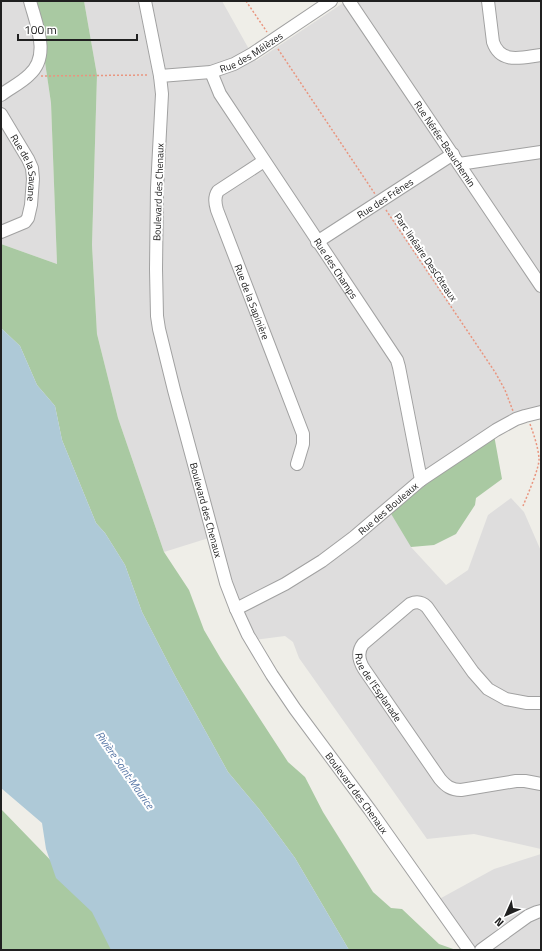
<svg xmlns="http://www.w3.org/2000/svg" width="542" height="951" viewBox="0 0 542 951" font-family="'Titillium Web',sans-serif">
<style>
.residential{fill:#dedddd}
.forest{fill:#a9c9a2}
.water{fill:#aec9d7}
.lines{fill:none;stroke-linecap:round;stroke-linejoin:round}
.minor-casing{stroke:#a1a1a1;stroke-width:14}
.path{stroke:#e9957f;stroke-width:1.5;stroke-dasharray:2 2;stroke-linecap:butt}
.minor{stroke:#fff;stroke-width:12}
.labels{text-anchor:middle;stroke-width:4;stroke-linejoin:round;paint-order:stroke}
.street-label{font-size:10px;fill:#202020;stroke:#fff}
.water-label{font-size:11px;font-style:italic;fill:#5776a5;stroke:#fff}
</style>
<rect width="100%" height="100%" fill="#efeee8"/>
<path class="residential" d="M1,1h35l15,102 6,161 -56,-20z
M84,1h138l28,50 6,10 90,-60h195v414l-47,20 -83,112 35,38 22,-15 20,-55 23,-17 13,14 17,39v298l-67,-15 -47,5 -128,-181 -6,-16 -8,-6 -32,4 -41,-103 -48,15 -46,-134 -21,-84 -5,-89 5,-170z
M541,854v96h-75l-34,-47 62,-34z"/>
<path class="forest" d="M36,1h48l13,74 -5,170 5,89 21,84 46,134 25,38 15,40 17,29 67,103 17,15 18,35 50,80 18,16 11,1 37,35 17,6h-107l-54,-92 -36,-49 -31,-37 -54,-98 -32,-62 -17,-47 -20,-32 -9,-10 -34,-83 -7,-34 -18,-21 -17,-39 -19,-18v-84l56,20 -6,-161z
M494,435l8,44 -26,19 -1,7 -19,29 -22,11 -23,2 -21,-35 79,-60z
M1,809l91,94 28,47h-119z"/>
<path class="water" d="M1,328l19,18 17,39 18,21 7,34 34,83 9,10 20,32 17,47 32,62 54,98 31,37 36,49 54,92h-238l-19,-38 -36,-34 -10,-29 -4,-26 -41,-35z"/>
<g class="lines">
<g class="minor-casing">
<g id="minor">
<path id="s1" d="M145,1l15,75 2,18 -5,94 -1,81 1,47 2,13 15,61 52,193 10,26 12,26 24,40 23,34 75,101 99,140"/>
<path id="s2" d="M349,1l192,285"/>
<path d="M488,1l5,41c8,23 30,15 48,13"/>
<path id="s3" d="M211,72l9,22 177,266 2,7 22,113"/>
<path id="s4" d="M160,76l51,-4 23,-8 18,-10 79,-53"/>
<path d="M1,95c9,-7 20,-12 28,-20 22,-19 7,-51 1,-74"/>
<path id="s5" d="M1,114l27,45 4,9 1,11 -2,26 -3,13 -3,4 -24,10"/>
<path id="s6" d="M264,161l-46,30c-4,6 -3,12 -1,19l86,224v10l-6,20"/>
<path d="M459,164l82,-12"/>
<path id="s7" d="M317,242l136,-88"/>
<path id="s8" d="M236,609l49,-25 37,-23 32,-24 67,-57 75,-50 20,-11 9,-3 16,-4"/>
<path id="s9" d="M541,703h-14l-21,-4 -18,-10 -15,-17 -46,-65c-5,-5 -10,-6 -17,-3l-47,40c-6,8 -4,17 1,25l76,110c6,7 11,11 21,11l55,-9h9l16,3"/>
<path d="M481,950l47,-34 9,-4 4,-1"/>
</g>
</g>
<path class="path" d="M246,1l21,31
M278,49l97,145
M41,76l108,-1
M386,210l109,162 10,18 8,21
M523,506c4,-10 17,-39 16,-48 -1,-11 -5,-23 -9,-34"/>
<use href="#minor" class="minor"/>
</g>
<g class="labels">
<g class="street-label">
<text dy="4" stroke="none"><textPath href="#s4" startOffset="96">Rue des Mélèzes</textPath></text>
<text dy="4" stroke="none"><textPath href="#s2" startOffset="172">Rue Nérée-Beauchemin</textPath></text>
<text dy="4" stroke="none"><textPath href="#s5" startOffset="60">Rue de la Savane</textPath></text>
<text transform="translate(158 192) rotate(-88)" y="4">Boulevard des Chenaux</text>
<text dy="4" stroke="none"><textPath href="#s7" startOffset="81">Rue des Frênes</textPath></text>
<text transform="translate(426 257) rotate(56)" y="4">Parc linéaire DesCôteaux</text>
<text dy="4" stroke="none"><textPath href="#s3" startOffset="233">Rue des Champs</textPath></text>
<text dy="4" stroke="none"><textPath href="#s6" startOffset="173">Rue de la Sapinière</textPath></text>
<text dy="4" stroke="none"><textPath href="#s8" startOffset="183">Rue des Bouleaux</textPath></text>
<text dy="4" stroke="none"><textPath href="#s1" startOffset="517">Boulevard des Chenaux</textPath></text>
<text dy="4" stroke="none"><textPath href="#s9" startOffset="288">Rue de l'Esplanade</textPath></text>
<text dy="4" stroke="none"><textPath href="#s1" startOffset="841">Boulevard des Chenaux</textPath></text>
</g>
<g class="water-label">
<text transform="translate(125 770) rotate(55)" y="4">Rivière Saint-Maurice</text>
</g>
</g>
<rect width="542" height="951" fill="none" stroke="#202020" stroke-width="4"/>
<g transform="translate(506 915) rotate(225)" stroke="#ffffff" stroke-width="3" paint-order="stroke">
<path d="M0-3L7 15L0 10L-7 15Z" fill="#202020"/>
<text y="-6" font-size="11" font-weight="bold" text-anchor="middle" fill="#202020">N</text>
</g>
<path d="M18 34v6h119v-6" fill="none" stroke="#202020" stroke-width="2"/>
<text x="24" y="34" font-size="12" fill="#202020" stroke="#ffffff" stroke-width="3" paint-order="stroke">100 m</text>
</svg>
